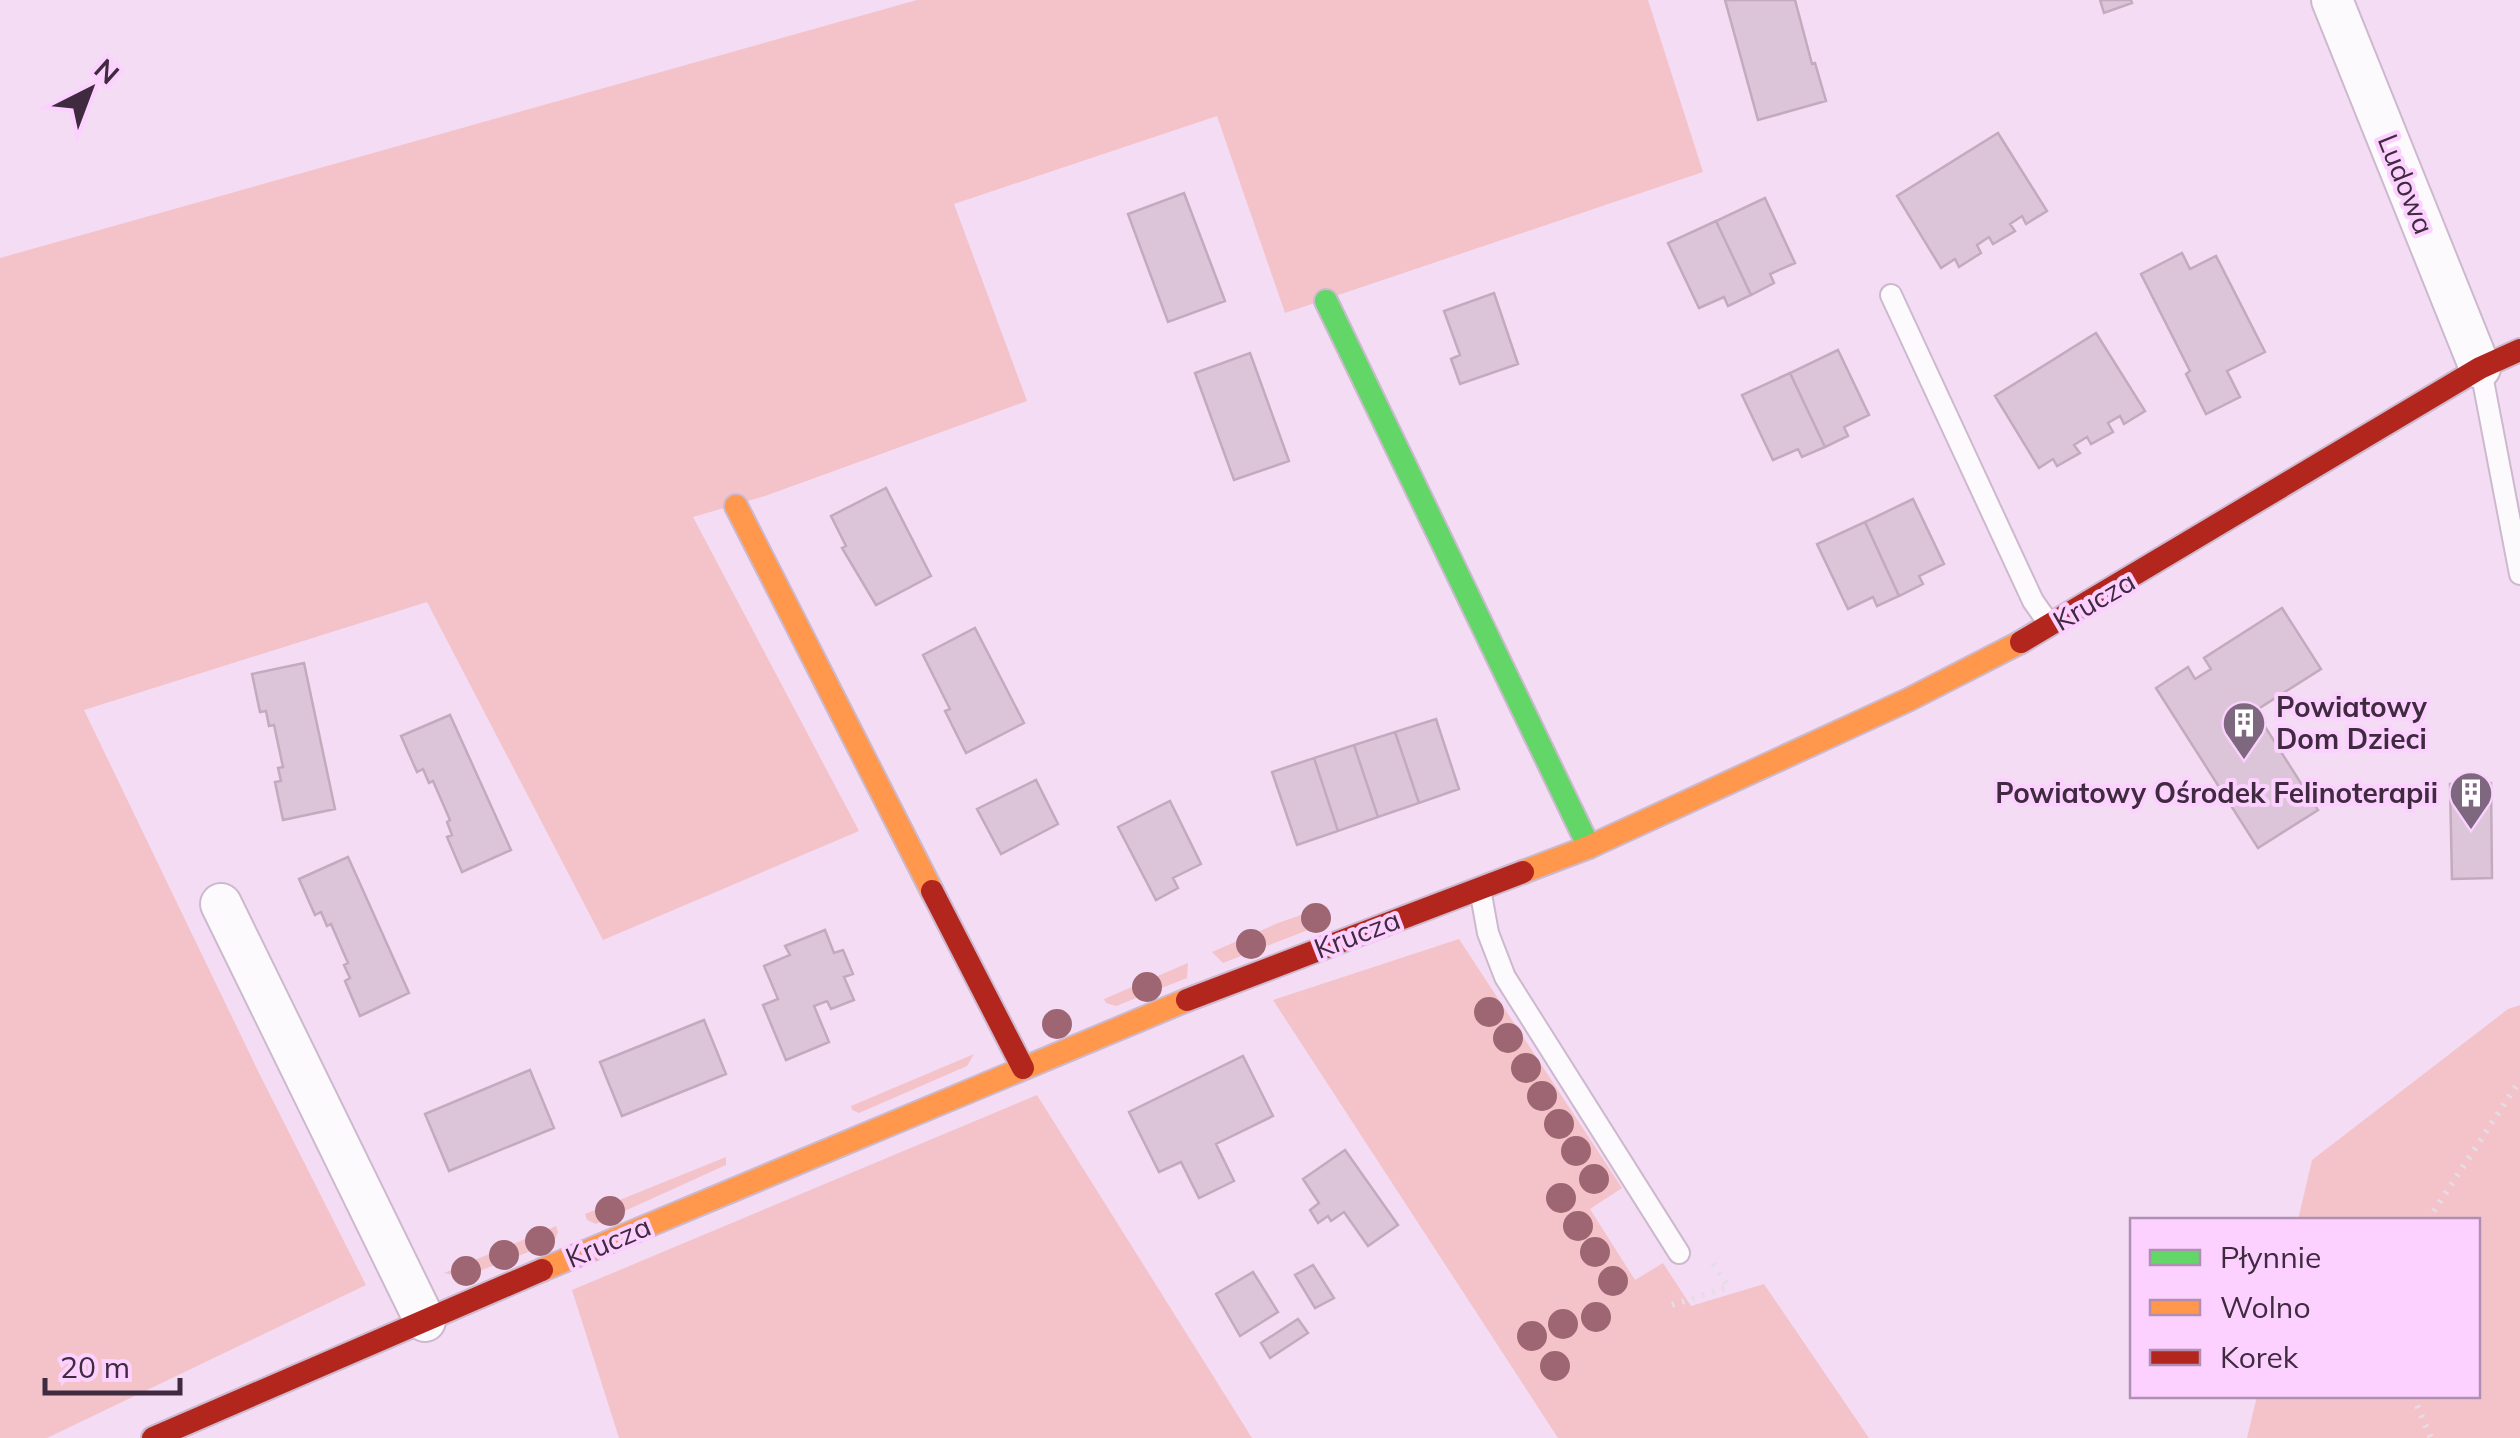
<svg xmlns="http://www.w3.org/2000/svg" width="2520" height="1438" viewBox="0 0 2520 1438" font-family="Mulish,sans-serif">
<style>
.green{fill:#f4c3ca}
.building{fill:#ddc5d9;stroke:#c3abbd;stroke-width:2.5}
.lines{fill:none;stroke-linecap:round;stroke-linejoin:round}
.lane-casing{stroke:#cdb9ce;stroke-width:24}
.street-casing{stroke:#cdb9ce;stroke-width:44}
.fast-casing{stroke:#cdb9ce;stroke-width:26}
.slow-casing{stroke:#cdb9ce;stroke-width:26}
.jam-casing{stroke:#cdb9ce;stroke-width:26}
.path{stroke:#e5dde5;stroke-width:6;stroke-dasharray:2.5 8;stroke-linecap:butt}
.lane{stroke:#fdfafd;stroke-width:20}
.street{stroke:#fdfafd;stroke-width:40}
.fast{stroke:#63d668;stroke-width:22}
.slow{stroke:#ff974d;stroke-width:22}
.jam{stroke:#b3261e;stroke-width:22}
.tree{fill:#9e6573}
.labels{text-anchor:middle;stroke-width:8;stroke-linejoin:round;paint-order:stroke}
.street-label{font-size:28px;fill:#3f2a40;stroke:#fdd1ff}
.poi-label{font-size:28px;font-weight:bold;fill:#3f2a40;stroke:#fdd1ff;text-anchor:start}
</style>
<rect width="100%" height="100%" fill="#f3dcf4"/>
<path class="green" d="M917,0h731l55,172 -418,141 -68,-197 -263,88 73,197 -262,95 -72,21 166,314 -256,109 -176,-338 -343,108 175,363 107,212 -319,153h-47v-1180z
M1327,906l3,8 -4,9 -103,40 -11,-11 66,-29z
M1459,939l163,249 -32,21 45,71 28,-17 28,43 73,-22 105,154h-311l-285,-438z
M1188,963l-1,15 -71,28 -10,-3 -2,-4z
M2520,1005v433h-273l10,-42h221v-176h-180l14,-60 196,-151z
M974,1054l-7,12 -108,47 -7,-3 -1,-4z
M1037,1095l215,343h-633l-47,-148z
M726,1157v8l-130,59 -9,-4 -2,-6z
M556,1226l2,6 -4,10 -90,35 -20,-4z"/>
<path class="building" d="M1725,0h70l17,64 3,-1 11,38 -68,19z
M2100,0h31l1,3 -28,10z
M1998,133l49,78 -21,13 -4,-8 -12,8 5,7 -22,13 -4,-7 -12,8 4,8 -22,14 -4,-8 -14,9 -44,-72z
M1184,193l41,108 -57,21 -40,-108z
M1765,198l30,65 -25,11 4,9 -23,12 -35,-74z
M1716,221l35,74 -23,11 -4,-9 -25,11 -31,-65z
M2182,253l8,16 26,-13 49,96 -38,19 13,26 -34,17 -20,-40 4,-3 -49,-97z
M1494,293l24,71 -58,20 -9,-25 9,-4 -16,-44z
M2096,333l49,78 -21,13 -4,-8 -12,7 5,9 -22,12 -4,-7 -13,8 6,8 -23,13 -4,-7 -14,9 -44,-72z
M1838,350l31,65 -25,12 4,9 -23,11 -35,-74z
M1250,353l39,108 -55,19 -39,-107z
M1790,373l35,74 -23,10 -4,-8 -25,11 -31,-65z
M886,488l45,88 -55,29 -34,-57 4,-2 -15,-30z
M1913,499l31,65 -25,12 4,8 -24,12 -34,-74z
M1865,522l34,74 -22,10 -4,-9 -25,12 -31,-65z
M2282,608l39,61 -66,42 63,99 -60,38 -102,-160 32,-21 7,12 16,-10 -7,-11z
M975,628l49,95 -58,30 -21,-42 5,-2 -27,-54z
M304,663l31,146 -52,11 -8,-38 6,-1 -3,-13 5,-1 -9,-42 -5,1 -3,-15 -6,1 -8,-38z
M450,715l61,135 -49,22 -15,-35 5,-2 -5,-13 3,-2 -17,-39 -4,2 -6,-14 -6,3 -16,-36z
M1436,719l23,70 -40,14 -24,-71z
M1395,732l24,71 -41,14 -24,-72z
M1354,745l24,72 -40,14 -24,-73z
M1314,758l24,73 -41,14 -25,-73z
M1036,780l22,44 -57,30 -24,-45z
M2491,783l1,95 -40,1 -2,-95z
M1170,801l31,63 -28,14 5,10 -22,12 -38,-73z
M348,857l61,136 -49,23 -15,-35 5,-3 -6,-13 4,-2 -17,-39 -4,2 -6,-14 -6,3 -16,-36z
M825,930l9,23 9,-3 10,24 -9,3 10,23 -23,9 -4,-8 -13,5 15,36 -43,18 -23,-55 15,-6 -14,-33 26,-11 -5,-9z
M704,1020l22,54 -104,42 -22,-54z
M1243,1056l30,60 -57,28 18,37 -35,17 -18,-36 -22,10 -30,-60z
M530,1070l24,58 -105,43 -24,-57z
M1345,1150l53,75 -30,21 -24,-34 -13,9 -3,-5 -10,7 -8,-13 9,-7 -16,-24z
M1313,1265l21,33 -19,10 -20,-33z
M1253,1272l25,40 -38,24 -24,-42z
M1298,1319l10,14 -38,25 -9,-15z"/>
<g class="lines">
<g class="lane-casing">
<path id="lane" d="M1891,295l142,306 17,24
M2481,370l39,204
M1480,889l8,44 17,44 174,276"/>
</g>
<g class="street-casing">
<path id="street" d="M2332,0l148,368
M221,904l204,417"/>
</g>
<g class="fast-casing">
<path id="fast" d="M1326,301l263,546"/>
</g>
<g class="slow-casing">
<path id="slow" d="M736,506l196,385
M1523,872l66,-25 319,-147 113,-58
M542,1270l645,-270"/>
</g>
<g class="jam-casing">
<path id="jam" d="M2021,642l459,-274 40,-18
M932,891l91,177
M1187,1000l336,-128
M153,1438l389,-168"/>
</g>
<path class="path" d="M2428,1220l92,-140
M1672,1305l56,-18 -19,-30
M2413,1396l18,42"/>
<use href="#lane" class="lane"/>
<use href="#street" class="street"/>
<use href="#fast" class="fast"/>
<use href="#slow" class="slow"/>
<use href="#jam" class="jam"/>
</g>
<g class="tree">
<circle cx="1316" cy="918" r="15"/>
<circle cx="1251" cy="944" r="15"/>
<circle cx="1147" cy="987" r="15"/>
<circle cx="1489" cy="1012" r="15"/>
<circle cx="1057" cy="1024" r="15"/>
<circle cx="1508" cy="1038" r="15"/>
<circle cx="1526" cy="1068" r="15"/>
<circle cx="1542" cy="1096" r="15"/>
<circle cx="1559" cy="1124" r="15"/>
<circle cx="1576" cy="1151" r="15"/>
<circle cx="1594" cy="1179" r="15"/>
<circle cx="1561" cy="1198" r="15"/>
<circle cx="610" cy="1211" r="15"/>
<circle cx="1578" cy="1226" r="15"/>
<circle cx="540" cy="1241" r="15"/>
<circle cx="1595" cy="1252" r="15"/>
<circle cx="504" cy="1255" r="15"/>
<circle cx="466" cy="1271" r="15"/>
<circle cx="1613" cy="1281" r="15"/>
<circle cx="1596" cy="1317" r="15"/>
<circle cx="1563" cy="1324" r="15"/>
<circle cx="1532" cy="1336" r="15"/>
<circle cx="1555" cy="1366" r="15"/>
</g>
<defs>
<g id="building-pin" transform="scale(2.25)"><path d="M0 17L-7.5 6A9.5 9.5 0 1 1 7.5 6Z" fill="#7e687f" stroke="#fdd1ff"/><path d="M-4-6H4V6H1V3H-1V6H-4ZM-2.5-4.3h1.7v1.8h-1.7ZM.8-4.3h1.7v1.8H.8ZM-2.5-1h1.7V.8h-1.7ZM.8-1h1.7V.8H.8Z" fill="#fff"/></g>
</defs>
<g fill-rule="evenodd">
<use href="#building-pin" x="2244" y="723"/>
<use href="#building-pin" x="2471" y="793"/>
</g>
<g class="labels">
<g class="street-label">
<text transform="translate(2406 184) rotate(68)" y="10">Ludowa</text>
<text transform="translate(2094 601) rotate(-30)" y="10">Krucza</text>
<text transform="translate(1357 934) rotate(-21)" y="10">Krucza</text>
<text transform="translate(608 1242) rotate(-23)" y="10">Krucza</text>
</g>
<g class="poi-label">
<text x="2276" y="717">Powiatowy<tspan x="2276" dy="32">Dom Dzieci</tspan></text>
<text x="2438" y="803" text-anchor="end">Powiatowy Ośrodek Felinoterapii</text>
</g>
</g>
<rect x="2130" y="1218" width="350" height="180" fill="#fdd1ff" stroke="#b18eb3" stroke-width="2.5"/>
<rect x="2150" y="1250" width="50" height="15" fill="#63d668" stroke="#b18eb3" stroke-width="2.5"/>
<text x="2220" y="1268" font-size="30" fill="#3f2a40">Płynnie</text>
<rect x="2150" y="1300" width="50" height="15" fill="#ff974d" stroke="#b18eb3" stroke-width="2.5"/>
<text x="2220" y="1318" font-size="30" fill="#3f2a40">Wolno</text>
<rect x="2150" y="1350" width="50" height="15" fill="#b3261e" stroke="#b18eb3" stroke-width="2.5"/>
<text x="2220" y="1368" font-size="30" fill="#3f2a40">Korek</text>
<g transform="translate(90 90) rotate(42)" stroke="#fdd1ff" stroke-width="8" paint-order="stroke">
<path d="M0-8L18 38L0 25L-18 38Z" fill="#3f2a40"/>
<text y="-15" font-size="28" font-weight="bold" text-anchor="middle" fill="#3f2a40">N</text>
</g>
<path d="M45 1378v15h135v-15" fill="none" stroke="#3f2a40" stroke-width="5"/>
<text x="60" y="1378" font-size="30" fill="#3f2a40" stroke="#fdd1ff" stroke-width="8" paint-order="stroke">20 m</text>
</svg>
